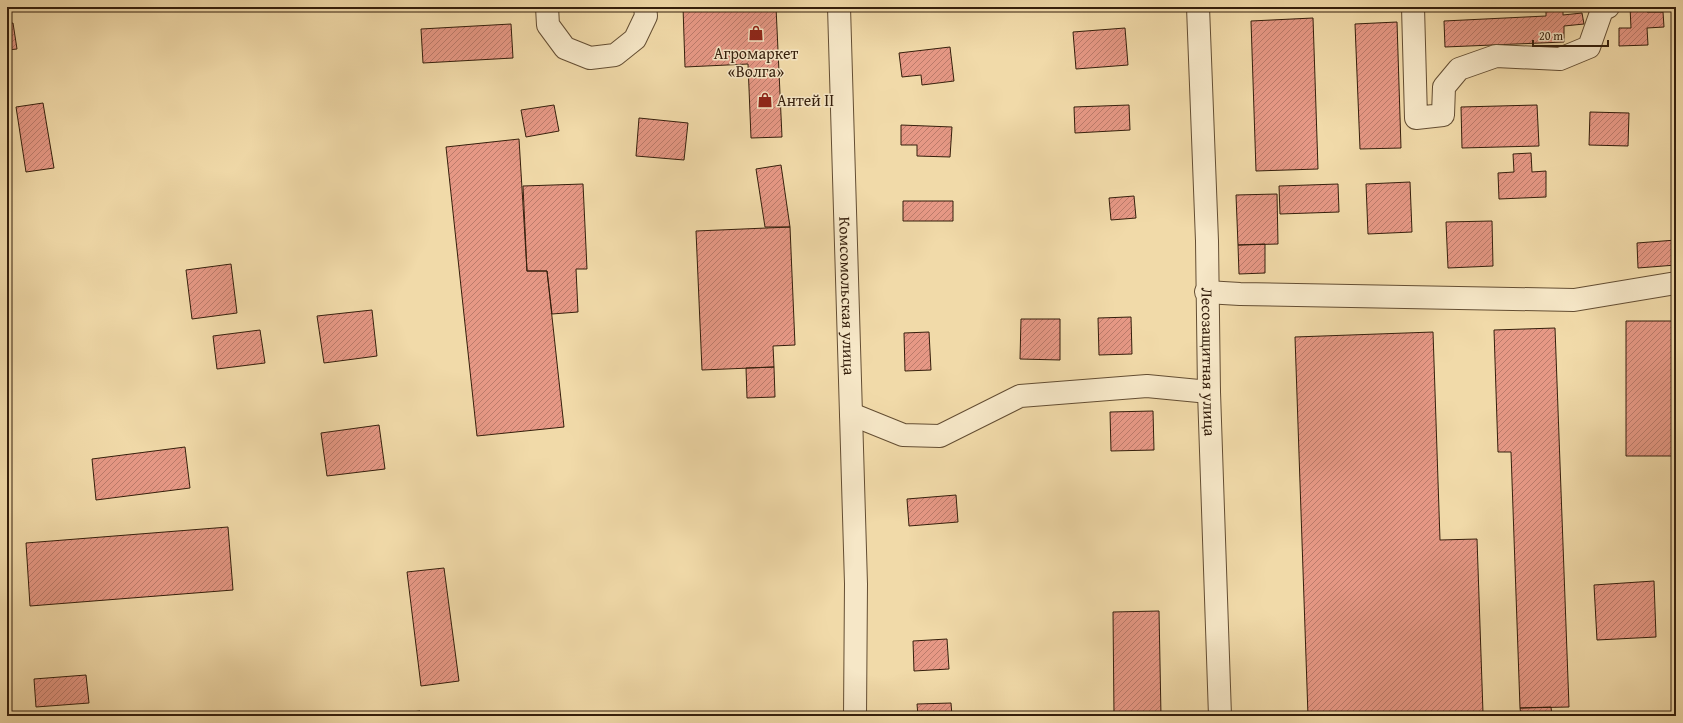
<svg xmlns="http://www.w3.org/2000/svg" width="1683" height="723" viewBox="0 0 1683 723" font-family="'Gentium Book Plus',serif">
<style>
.building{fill:url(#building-hatch);stroke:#351f0c}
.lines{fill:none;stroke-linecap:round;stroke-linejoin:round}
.minor-casing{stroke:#644e33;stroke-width:24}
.minor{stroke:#f6e7c7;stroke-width:22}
.labels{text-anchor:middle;stroke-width:3;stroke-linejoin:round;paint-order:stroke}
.poi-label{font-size:16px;fill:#351f0c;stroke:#f6e7c7}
.street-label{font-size:16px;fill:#351f0c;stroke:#f6e7c7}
</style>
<defs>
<pattern id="building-hatch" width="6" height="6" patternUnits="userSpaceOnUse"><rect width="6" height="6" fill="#e69885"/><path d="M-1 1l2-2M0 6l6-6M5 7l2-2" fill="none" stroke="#bb7b6b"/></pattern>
</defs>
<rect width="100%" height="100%" fill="#f1daa9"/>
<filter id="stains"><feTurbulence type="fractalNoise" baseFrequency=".005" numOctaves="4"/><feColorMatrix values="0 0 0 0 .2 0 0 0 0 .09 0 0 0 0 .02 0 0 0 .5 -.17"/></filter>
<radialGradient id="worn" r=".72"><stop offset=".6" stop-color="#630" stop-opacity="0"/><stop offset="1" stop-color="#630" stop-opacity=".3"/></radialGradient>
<path class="building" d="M683,7h93l6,130 -31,1 -3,-74 -63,3z
M1630,7h17v5h16l1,15 -17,1 1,17 -29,1v-18h12z
M1546,8h17v7l19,-2 2,11 -20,2v16l-119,5 -1,-26 102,-5z
M1313,18l5,151 -62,2 -5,-150z
M1397,22l4,126 -41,1 -5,-125z
M13,23l4,26 -10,1v-26z
M511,24l2,34 -90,5 -2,-34z
M1125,28l3,37 -52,4 -3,-37z
M950,47l4,34 -32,4 -1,-10 -19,2 -3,-24z
M43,103l11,65 -28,4 -10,-65z
M554,105l5,26 -33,6 -5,-27z
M1129,105l1,25 -55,3 -1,-26z
M1537,105l2,41 -77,2 -1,-41z
M1590,112l39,1 -1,33 -39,-1z
M639,118l49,5 -4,37 -48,-4z
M901,125l51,2 -2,30 -33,-1v-11h-16z
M519,139l8,132h20l17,156 -87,9 -31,-289z
M1531,153l1,19 14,-1v26l-47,2 -1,-26 16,-1 -1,-18z
M781,165l9,62h-25l-9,-58z
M1410,182l2,50 -44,2 -2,-50z
M583,184l4,85h-11l2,43 -26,2 -5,-43h-20l-4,-85z
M1338,184l1,28 -59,2 -1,-28z
M1277,194l1,50 -40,1 -2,-50z
M1134,196l2,22 -25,2 -2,-22z
M903,201h50v20h-50z
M1492,221l1,45 -45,2 -2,-46z
M790,227l5,118 -22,1 1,21 -72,3 -6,-139z
M1676,240v25l-38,3 -1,-25z
M1265,244v29l-26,1 -1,-29z
M231,264l6,49 -45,6 -6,-49z
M372,310l5,46 -53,7 -7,-47z
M1131,317l1,37 -33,1 -1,-37z
M1021,319h39v41l-40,-1z
M1626,321h50v135h-50z
M1555,328l14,379 -49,1 -9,-256h-13l-4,-122z
M260,330l5,33 -48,6 -4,-33z
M929,332l2,38 -26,1 -1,-38z
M1433,332l7,208 37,-1 6,174 -37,1v2h-138l-13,-379z
M774,367l1,30 -28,1 -1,-30z
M1153,411l1,39 -43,1 -1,-39z
M379,425l6,44 -58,7 -6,-43z
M185,447l5,41 -94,12 -4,-41z
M956,495l2,27 -49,4 -2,-27z
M228,527l5,63 -203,16 -4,-63z
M444,568l15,113 -38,5 -14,-114z
M1654,581l2,56 -59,3 -3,-55z
M1159,611l2,105h-47l-1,-104z
M947,639l2,30 -35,2 -1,-30z
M86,675l3,28 -53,4 -2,-28z
M951,703l1,13h-34l-1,-12z
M1551,707l1,9h-31l-1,-8z
M420,711l1,5h-41z"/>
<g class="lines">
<g class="minor-casing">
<g id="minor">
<path d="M547,7l1,18 17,23 25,10 25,-3 20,-16 11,-23 -1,-9"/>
<path id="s1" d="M839,7l17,577 -1,132"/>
<path id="s2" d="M1198,7l9,234 2,151 11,324"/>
<path d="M1413,7l3,111 27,-3 1,-28 15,-18 37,-13 64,3 29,-12 13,-37 6,-3"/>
<path d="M1206,292l34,2 334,6 102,-17"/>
<path d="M851,414l52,21 37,1 80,-40 127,-10 62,6"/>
</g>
</g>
<use href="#minor" class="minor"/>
</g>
<defs>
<g id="shop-bare" transform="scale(1.2)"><path d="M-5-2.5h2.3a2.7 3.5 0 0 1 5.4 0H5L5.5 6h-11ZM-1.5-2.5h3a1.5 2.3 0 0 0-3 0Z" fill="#8f2418" stroke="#f6e7c7" stroke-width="2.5" paint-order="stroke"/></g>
</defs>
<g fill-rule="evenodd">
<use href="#shop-bare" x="756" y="33"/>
<use href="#shop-bare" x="765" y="100"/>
</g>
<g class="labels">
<g class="poi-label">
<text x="756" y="59">Агромаркет<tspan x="756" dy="18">«Волга»</tspan></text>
<text x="777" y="106" text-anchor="start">Антей II</text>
</g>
<g class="street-label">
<text dy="6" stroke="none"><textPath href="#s1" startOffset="289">Комсомольская улица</textPath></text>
<text dy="6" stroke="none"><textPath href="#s2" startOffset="355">Лесозащитная улица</textPath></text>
</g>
</g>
<rect width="1683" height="723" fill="none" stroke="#f1daa9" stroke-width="24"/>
<rect x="8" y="8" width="1667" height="707" fill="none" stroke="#351f0c" stroke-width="2"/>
<rect x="12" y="12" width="1659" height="699" fill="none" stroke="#351f0c"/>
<path d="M1533 40v6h75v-6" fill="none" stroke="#351f0c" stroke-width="2"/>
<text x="1539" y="40" font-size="12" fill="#351f0c" stroke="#f6e7c7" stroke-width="3" paint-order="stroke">20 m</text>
<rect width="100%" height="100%" filter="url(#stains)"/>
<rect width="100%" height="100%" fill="url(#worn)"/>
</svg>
